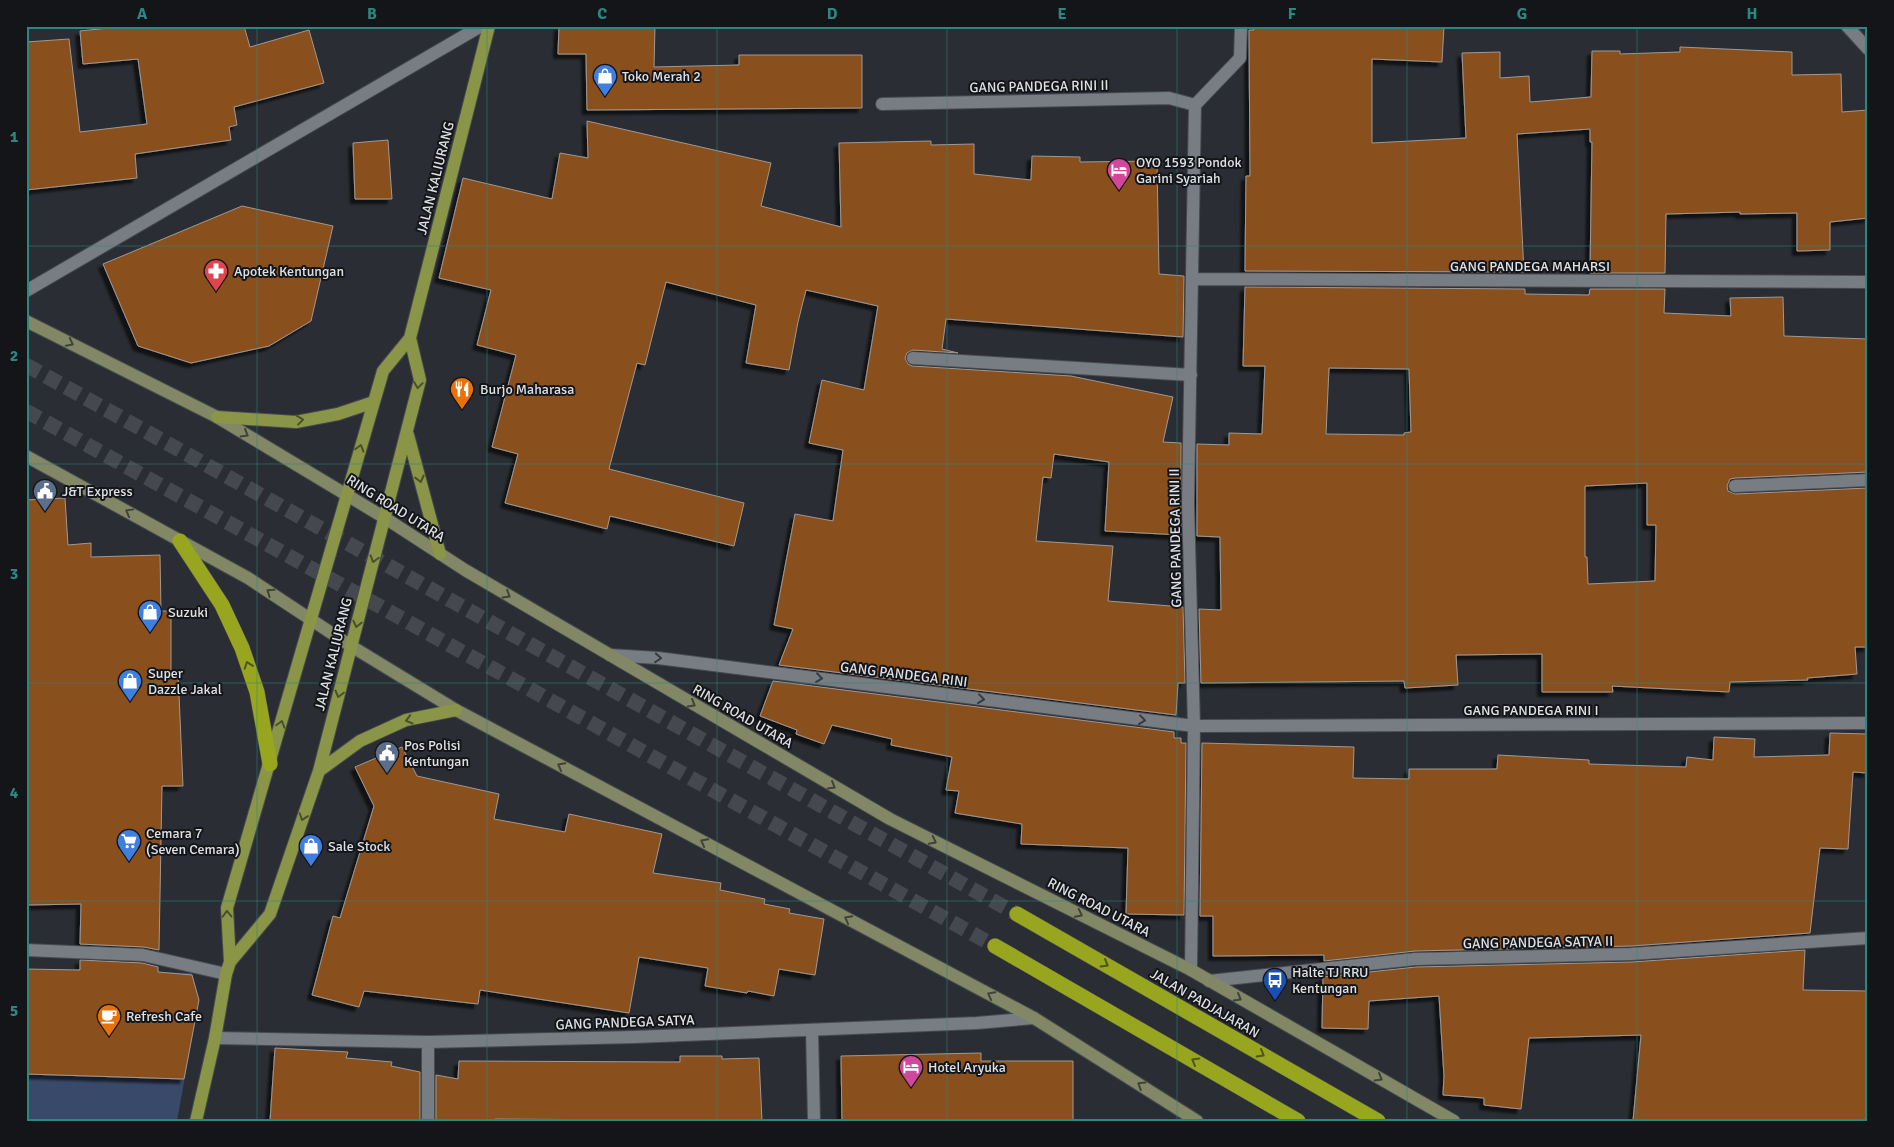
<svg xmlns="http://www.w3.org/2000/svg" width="1894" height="1147" viewBox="0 0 1894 1147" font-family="Signika,sans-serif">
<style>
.green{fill:#39496a}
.building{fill:#89501f;stroke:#a09892;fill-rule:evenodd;filter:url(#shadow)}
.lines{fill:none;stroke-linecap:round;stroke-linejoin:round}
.highway-tunnel{stroke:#45484e;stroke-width:15;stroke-dasharray:15 8;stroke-linecap:butt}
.street-casing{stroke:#474a4f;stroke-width:14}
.secondary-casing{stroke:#474a4f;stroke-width:14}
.primary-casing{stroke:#474a4f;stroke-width:14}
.highway-casing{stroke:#474a4f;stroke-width:16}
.street{stroke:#787c83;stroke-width:12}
.secondary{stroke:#828865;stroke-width:12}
.primary{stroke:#8b9547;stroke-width:12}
.highway{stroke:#98a51f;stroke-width:15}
.oneway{stroke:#404337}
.oneway2{stroke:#4a4f2d}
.oneway3{stroke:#37393d}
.oneway4{stroke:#4f561b}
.grid{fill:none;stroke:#2e8680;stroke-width:1;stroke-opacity:0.55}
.labels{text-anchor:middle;stroke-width:4;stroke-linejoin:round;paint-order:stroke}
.poi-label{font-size:14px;fill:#dde0e4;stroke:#141518;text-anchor:start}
.street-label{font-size:14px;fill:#dde0e4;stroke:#141518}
.neatline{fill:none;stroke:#2e8680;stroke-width:2}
.grid-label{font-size:16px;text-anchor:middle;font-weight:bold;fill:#2e8680}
</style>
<defs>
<filter id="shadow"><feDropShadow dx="-4.5" dy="4.5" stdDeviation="1" flood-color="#0009"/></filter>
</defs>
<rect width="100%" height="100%" fill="#2a2d33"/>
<path class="green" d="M26,969l166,4 7,27 -22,121h-151z"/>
<path class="building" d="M127,26h117l6,21 59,-17 15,53 -90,24 3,18 -8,2 2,13 -96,14 2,24 -111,12v-148l43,-3 11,93 67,-8 -9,-65 -55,5 -3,-33z
M559,26h96l-1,41 85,-2v-10h123v53l-275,2 -1,-56h-28z
M1254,26h190l-2,36 -70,-3v84l94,-5 -4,-85 38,-1v26l29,-2 1,26 61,-5 1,-46h28v3l60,-2v-5l112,5v23l49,-1 1,38 26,-2v108l-38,4v28l-33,1v-38l-57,1v-2l-74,2 -1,59h-75l2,-131h-2v-13l-73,5 7,138 -279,-1 1,-95h4l-1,-146h5z
M587,121l184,42 -10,43 80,21 -2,-84 92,-2v4l43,-1v30l57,6 1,-24 48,1v5l77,-1 2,113 25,2 -1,61 -237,-18 -4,30 16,4 -45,-3 -6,3 -2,5 3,6 4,2 159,10 102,21 -10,45 18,1v92l-76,-4 4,-69 -55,-8 -3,24 -8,-1 -7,64 77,5 -5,55 75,6 2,76h-7l-2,32 -397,-50 14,-36 -19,-4 21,-111 38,7 10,-71 -34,-7 13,-63 42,10 14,-84 -72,-16 -8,32 -9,48 -43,-7 10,-58 -90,-23 -21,83 -8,-2 -28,106 135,34 -10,43 -124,-30 -3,13 -102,-26 13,-49 -26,-7 24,-92 -39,-10 14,-55 -52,-12 24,-100 89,21 8,-46 28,5z
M388,140l4,59h-37l-2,-56z
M242,206l91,20 -22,95 -42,25 -78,17 -53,-17 -35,-82z
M1245,287l280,2v5l64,1 1,-6h75l-1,24 67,3 -1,-18 53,-1 1,39 84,3v133l-133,6 -5,1 -3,7 1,5 7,3 133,-6v159h-13l2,27 -50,4 1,2 -78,2 -1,10 -117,-6 1,6h-71v-38l-86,1 2,30 -53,3 -1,-7 -203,2 -2,-74 22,1 -1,-73 -23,-1v-92l32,1v-12l33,1 3,-68h-22zM1329,368l80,1 2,63 -7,1v2l-78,-1zM1647,483v42h9l-1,56 -67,3 -1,-27h-2v-71z
M65,498l3,47 23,-2v14l69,-2 1,56h10v61h7l5,114h-21l-3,164 -15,-3 -64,-3 1,-40 -55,1v-405z
M773,681l401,51v6h7v5h5l-2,172 -58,-1 2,-66 -107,-4 1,-20 -67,-11 4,-22 -13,-1 6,-33 -61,-12 1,-6 -60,-14 -8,19 -28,-10 1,-4 -37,-14z
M1830,733l38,1v39l-15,-1 -5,77 -28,-1 -10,85 -179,13 -216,5 -91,10v-6l-111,1v-40h-13l2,-173 152,4 -1,31 56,1v-10h88l1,-14 91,5v4l97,3 1,-10 26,3 1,-23 41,2 -1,18 75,-2z
M402,747l15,29 82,18 -5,25 71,13 4,-18 93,20 -9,39 68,10 -1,7 45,9 -1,5 26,5 -1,4 35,6 -9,56 -36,-6 -5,27 -26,-5 -1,2 -42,-7 3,-18 -69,-11 -10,56 -149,-23 -2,14 -114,-13 -5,16 -47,-12 21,-79 7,2 34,-112 -19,-39z
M1805,950l-2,40 65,1v130h-235l8,-86 -112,3 -8,71 -37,-4v-7l-41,-3 1,-19 -5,-80 -70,5 -1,28 -46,-1 1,-51 93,-10 216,-5z
M80,960l62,3 16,4v5l34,3 7,25 -15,79 -158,-5v-105l54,1z
M275,1048l73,4 -2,6 46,4 -1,4 29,6v49h-150z
M981,1053v8h92v60h-231l-1,-65z
M680,1056h42v3l37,-1 3,63 -267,-2v2h-59v-46l22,4 1,-18 221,1z"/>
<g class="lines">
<path class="highway-tunnel" d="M26,365l991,549
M26,411l969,535"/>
<g class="street-casing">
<path id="street" d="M1847,26l21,23
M882,104l287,-6 26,7 -7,398 6,223 -3,244
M1195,105l45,-47 1,-32
M1193,279l675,3
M26,291l455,-265
M913,358l278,17
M1735,486l133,-6
M610,655l48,3 536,68 674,-3
M26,950l117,5 83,19
M1209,981l206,-22 216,-5 237,-16
M812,1030l2,91
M215,1038l213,4 207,-5 342,-14 57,-5
M428,1121v-79"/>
</g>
<g class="secondary-casing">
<path id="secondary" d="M26,321l191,96 168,101 80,52 425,249 301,151 263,151
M26,456l222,122 103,68 105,64 578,308 163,103"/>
</g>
<g class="primary-casing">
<path id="primary" d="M217,417l79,5 42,-8 36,-12
M408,435l32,119
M319,771l41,-30 46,-21 50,-10
M230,962l-3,-54 156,-537 27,-33 79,-312
M196,1121l19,-83 11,-64 4,-12 40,-48 49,-143 101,-391 -10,-42"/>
</g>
<g class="highway-casing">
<path id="highway" d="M180,541l42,64 20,43 15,44 13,72
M1017,914l361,207
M995,946l303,175"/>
</g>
<use href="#street" class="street"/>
<use href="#secondary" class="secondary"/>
<use href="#primary" class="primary"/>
<use href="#highway" class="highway"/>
</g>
<defs><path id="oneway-chevron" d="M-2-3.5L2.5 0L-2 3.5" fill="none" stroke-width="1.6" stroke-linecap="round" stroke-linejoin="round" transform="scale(1.25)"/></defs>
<g class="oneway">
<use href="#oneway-chevron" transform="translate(70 343) rotate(27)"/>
<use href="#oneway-chevron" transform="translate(245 434) rotate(30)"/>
<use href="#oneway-chevron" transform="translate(129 512) rotate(-151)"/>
<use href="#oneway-chevron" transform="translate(270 592) rotate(-146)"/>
<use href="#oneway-chevron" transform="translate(507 595) rotate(31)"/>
<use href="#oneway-chevron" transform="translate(692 704) rotate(30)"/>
<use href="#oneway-chevron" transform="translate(561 766) rotate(-152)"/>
<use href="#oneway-chevron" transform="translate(832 786) rotate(30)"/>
<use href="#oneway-chevron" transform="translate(933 841) rotate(27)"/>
<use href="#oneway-chevron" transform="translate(704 842) rotate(-152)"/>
<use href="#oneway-chevron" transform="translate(1079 914) rotate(27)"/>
<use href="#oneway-chevron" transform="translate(848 919) rotate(-152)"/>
<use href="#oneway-chevron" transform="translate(991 995) rotate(-152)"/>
<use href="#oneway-chevron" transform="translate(1238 998) rotate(30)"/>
<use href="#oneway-chevron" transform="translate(1379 1078) rotate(30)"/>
<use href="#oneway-chevron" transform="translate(1141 1085) rotate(-148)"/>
</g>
<g class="oneway2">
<use href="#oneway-chevron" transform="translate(418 385) rotate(98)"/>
<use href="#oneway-chevron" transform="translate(300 420) rotate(-7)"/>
<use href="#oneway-chevron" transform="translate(360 448) rotate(-74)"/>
<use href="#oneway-chevron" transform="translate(420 479) rotate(76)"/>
<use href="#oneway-chevron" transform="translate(374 559) rotate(106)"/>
<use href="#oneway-chevron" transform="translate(357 624) rotate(103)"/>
<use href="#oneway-chevron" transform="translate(339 694) rotate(105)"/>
<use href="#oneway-chevron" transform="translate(409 720) rotate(164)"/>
<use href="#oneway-chevron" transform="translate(281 724) rotate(-74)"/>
<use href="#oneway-chevron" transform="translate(303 817) rotate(109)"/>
<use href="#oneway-chevron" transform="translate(227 914) rotate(-91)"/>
</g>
<g class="oneway3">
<use href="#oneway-chevron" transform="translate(658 658) rotate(5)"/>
<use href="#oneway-chevron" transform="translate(819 678) rotate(7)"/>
<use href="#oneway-chevron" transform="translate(981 699) rotate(7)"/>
<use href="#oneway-chevron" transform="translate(1142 720) rotate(7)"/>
</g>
<g class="oneway4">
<use href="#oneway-chevron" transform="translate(248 665) rotate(-109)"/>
<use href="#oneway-chevron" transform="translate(1105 964) rotate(30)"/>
<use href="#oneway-chevron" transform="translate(1261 1054) rotate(30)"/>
<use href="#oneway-chevron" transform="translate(1195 1061) rotate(-150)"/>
</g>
<path class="grid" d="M257,26v1095M487,26v1095M717,26v1095M947,26v1095M1177,26v1095M1407,26v1095M1637,26v1095M26,246h1842M26,464h1842M26,683h1842M26,901h1842"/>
<defs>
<g id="shop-pin" transform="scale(1.25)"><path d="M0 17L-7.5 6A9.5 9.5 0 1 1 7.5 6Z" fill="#3f7fe0" stroke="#141518"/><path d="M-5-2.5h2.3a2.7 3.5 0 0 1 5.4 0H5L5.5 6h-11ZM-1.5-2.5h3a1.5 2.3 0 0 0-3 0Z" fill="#fff"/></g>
<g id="hotel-pin" transform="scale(1.25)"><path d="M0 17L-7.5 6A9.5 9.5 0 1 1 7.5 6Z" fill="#d1479c" stroke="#141518"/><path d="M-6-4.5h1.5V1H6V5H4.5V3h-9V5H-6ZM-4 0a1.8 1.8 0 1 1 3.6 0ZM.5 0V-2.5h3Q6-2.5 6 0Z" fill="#fff"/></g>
<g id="pharmacy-pin" transform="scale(1.25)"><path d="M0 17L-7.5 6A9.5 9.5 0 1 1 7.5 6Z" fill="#e0444e" stroke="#141518"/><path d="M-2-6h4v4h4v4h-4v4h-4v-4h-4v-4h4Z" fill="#fff"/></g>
<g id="restaurant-pin" transform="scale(1.25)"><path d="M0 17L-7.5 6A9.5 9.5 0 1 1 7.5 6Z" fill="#e8710a" stroke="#141518"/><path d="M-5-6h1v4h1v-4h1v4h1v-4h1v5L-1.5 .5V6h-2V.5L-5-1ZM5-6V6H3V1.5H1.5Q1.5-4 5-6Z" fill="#fff"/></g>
<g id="civic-pin" transform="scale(1.25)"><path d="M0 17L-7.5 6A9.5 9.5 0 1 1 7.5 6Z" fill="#5c6f8a" stroke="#141518"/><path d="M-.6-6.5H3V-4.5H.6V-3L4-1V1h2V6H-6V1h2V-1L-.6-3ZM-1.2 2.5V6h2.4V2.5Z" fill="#fff"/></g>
<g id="supermarket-pin" transform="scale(1.25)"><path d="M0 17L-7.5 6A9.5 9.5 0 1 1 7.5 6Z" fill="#3f7fe0" stroke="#141518"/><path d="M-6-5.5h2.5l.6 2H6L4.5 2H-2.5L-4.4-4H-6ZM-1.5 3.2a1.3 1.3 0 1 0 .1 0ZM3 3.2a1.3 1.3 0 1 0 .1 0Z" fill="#fff"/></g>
<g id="bus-pin" transform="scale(1.25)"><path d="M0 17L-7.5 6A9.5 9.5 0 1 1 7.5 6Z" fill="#1a4fb4" stroke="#141518"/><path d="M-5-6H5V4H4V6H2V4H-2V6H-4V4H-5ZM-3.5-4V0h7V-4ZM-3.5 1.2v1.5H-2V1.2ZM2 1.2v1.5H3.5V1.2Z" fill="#fff"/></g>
<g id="cafe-pin" transform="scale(1.25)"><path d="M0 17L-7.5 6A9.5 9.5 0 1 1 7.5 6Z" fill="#e8710a" stroke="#141518"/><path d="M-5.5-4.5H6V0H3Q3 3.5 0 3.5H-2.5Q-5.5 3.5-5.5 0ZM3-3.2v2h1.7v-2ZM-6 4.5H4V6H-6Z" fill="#fff"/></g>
</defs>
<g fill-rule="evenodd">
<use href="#shop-pin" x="605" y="76"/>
<use href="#hotel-pin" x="1119" y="170"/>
<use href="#pharmacy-pin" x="216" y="271"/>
<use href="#restaurant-pin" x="462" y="389"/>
<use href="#civic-pin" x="45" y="491"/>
<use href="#shop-pin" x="150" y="612"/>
<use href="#shop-pin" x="130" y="681"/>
<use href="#civic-pin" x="387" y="753"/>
<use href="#supermarket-pin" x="129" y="841"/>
<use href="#shop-pin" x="311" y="846"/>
<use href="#bus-pin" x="1275" y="980"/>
<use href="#cafe-pin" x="109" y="1016"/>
<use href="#hotel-pin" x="911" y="1067"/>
</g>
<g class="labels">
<g class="poi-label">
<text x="622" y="81">Toko Merah 2</text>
<text x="1136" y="167">OYO 1593 Pondok<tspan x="1136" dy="16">Garini Syariah</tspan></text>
<text x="234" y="276">Apotek Kentungan</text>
<text x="480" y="394">Burjo Maharasa</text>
<text x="62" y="496">J&amp;T Express</text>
<text x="168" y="617">Suzuki</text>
<text x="148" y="678">Super<tspan x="148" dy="16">Dazzle Jakal</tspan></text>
<text x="404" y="750">Pos Polisi<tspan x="404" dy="16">Kentungan</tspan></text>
<text x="146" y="838">Cemara 7<tspan x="146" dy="16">(Seven Cemara)</tspan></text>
<text x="328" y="851">Sale Stock</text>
<text x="1292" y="977">Halte TJ RRU<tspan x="1292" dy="16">Kentungan</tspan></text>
<text x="126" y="1021">Refresh Cafe</text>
<text x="928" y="1072">Hotel Aryuka</text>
</g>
<g class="street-label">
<text transform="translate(1039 86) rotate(-1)" y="5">GANG PANDEGA RINI II</text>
<text transform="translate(435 178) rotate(-76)" y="5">JALAN KALIURANG</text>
<text x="1530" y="271">GANG PANDEGA MAHARSI</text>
<text transform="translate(396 508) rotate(32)" y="5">RING ROAD UTARA</text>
<text transform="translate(1175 538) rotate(-91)" y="5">GANG PANDEGA RINI II</text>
<text transform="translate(333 654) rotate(-76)" y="5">JALAN KALIURANG</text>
<text transform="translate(904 674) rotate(7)" y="5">GANG PANDEGA RINI</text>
<text x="1531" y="715">GANG PANDEGA RINI I</text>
<text transform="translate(743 716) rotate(30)" y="5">RING ROAD UTARA</text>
<text transform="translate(1099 907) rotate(27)" y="5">RING ROAD UTARA</text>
<text transform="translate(1538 942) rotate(-1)" y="5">GANG PANDEGA SATYA II</text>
<text transform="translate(1205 1003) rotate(30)" y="5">JALAN PADJAJARAN</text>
<text transform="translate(625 1022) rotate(-2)" y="5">GANG PANDEGA SATYA</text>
</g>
</g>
<rect width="1894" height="1147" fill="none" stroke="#141518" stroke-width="55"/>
<rect x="28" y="28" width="1838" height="1092" class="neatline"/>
<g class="grid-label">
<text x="142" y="19">A</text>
<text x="372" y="19">B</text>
<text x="602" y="19">C</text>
<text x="832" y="19">D</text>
<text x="1062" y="19">E</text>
<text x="1292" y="19">F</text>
<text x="1522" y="19">G</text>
<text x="1752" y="19">H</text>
<text x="14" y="142">1</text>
<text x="14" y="361">2</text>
<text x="14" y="579">3</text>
<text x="14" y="798">4</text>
<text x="14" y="1016">5</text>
</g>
</svg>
